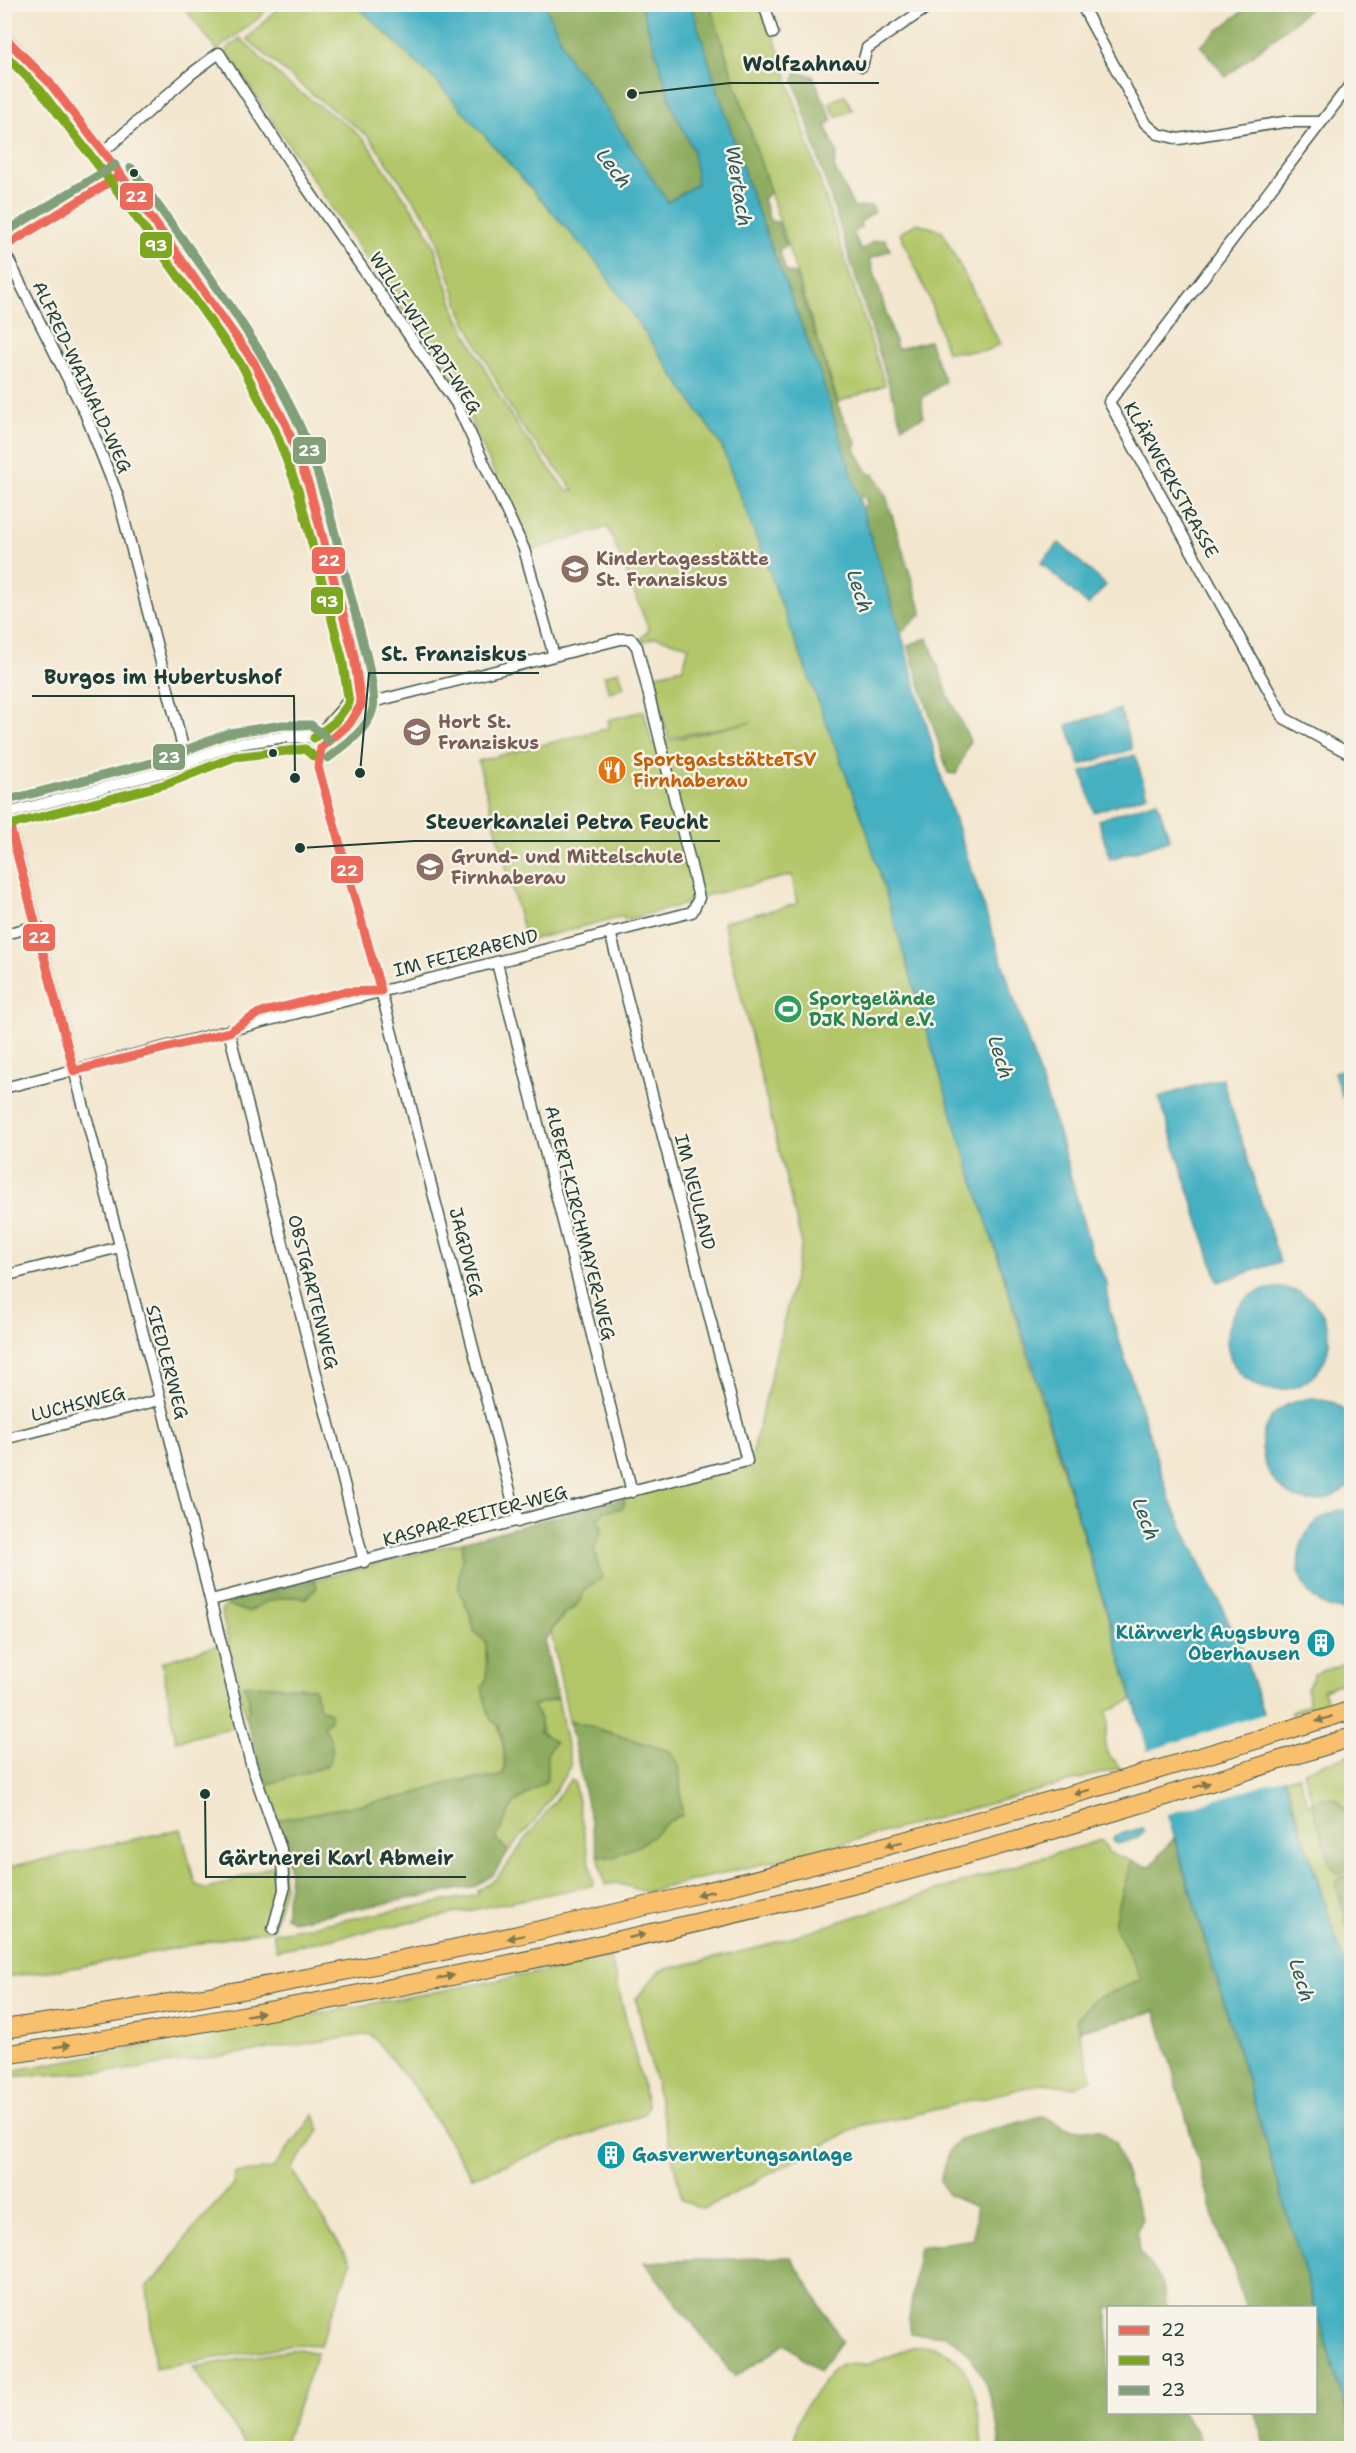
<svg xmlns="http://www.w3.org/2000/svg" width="1356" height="2453" viewBox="0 0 1356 2453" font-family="'Shantell Sans',sans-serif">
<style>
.green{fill:#b3c76b;stroke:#698250;stroke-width:1.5}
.forest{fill:#8eac5f;stroke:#56744a;stroke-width:1.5}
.water{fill:#44b0c2;stroke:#32767b;stroke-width:1.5}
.pier{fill:#f3e6ce}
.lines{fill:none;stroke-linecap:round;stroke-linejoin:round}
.street-casing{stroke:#3f564b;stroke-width:13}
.highway-casing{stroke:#3f564b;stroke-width:20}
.street{stroke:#fff;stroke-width:10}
.highway{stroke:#f8bf6c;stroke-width:18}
.bus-1-casing{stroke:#f7f3e8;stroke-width:14}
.bus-2-casing{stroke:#f7f3e8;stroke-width:14}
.bus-3-casing{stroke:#f7f3e8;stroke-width:14}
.bus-1{stroke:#ed6a5a;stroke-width:9}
.bus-2{stroke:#7da71f;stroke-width:9}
.bus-3{stroke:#81a079;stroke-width:9}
.oneway{fill:#81784d}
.bus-dot{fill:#1f3d34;stroke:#f7f3e8;stroke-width:2}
.labels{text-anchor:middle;stroke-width:5;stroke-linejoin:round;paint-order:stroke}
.street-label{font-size:18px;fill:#1f3d34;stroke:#f7f3e8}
.education-label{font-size:18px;font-weight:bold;fill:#785e54;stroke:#f7f3e8;text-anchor:start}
.food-label{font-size:18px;font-weight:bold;fill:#c56008;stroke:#f7f3e8;text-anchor:start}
.leisure-label{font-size:18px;font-weight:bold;fill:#27864d;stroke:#f7f3e8;text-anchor:start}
.culture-label{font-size:18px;font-weight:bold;fill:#0d838f;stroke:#f7f3e8;text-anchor:end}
.water-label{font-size:20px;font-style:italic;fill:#285a58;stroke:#f7f3e8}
.leader{fill:none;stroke:#1f3d34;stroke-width:2}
.callout-dot{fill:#1f3d34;stroke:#f7f3e8;stroke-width:2}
.callout-label{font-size:20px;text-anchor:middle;font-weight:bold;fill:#1f3d34;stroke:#f7f3e8;stroke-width:5;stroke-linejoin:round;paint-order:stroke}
.line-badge{stroke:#f7f3e8;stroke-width:2}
.badge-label{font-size:16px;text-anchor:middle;font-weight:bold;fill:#fff}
</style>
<rect width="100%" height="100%" fill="#f7f3e8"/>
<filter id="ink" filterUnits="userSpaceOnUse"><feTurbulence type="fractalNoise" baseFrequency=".0167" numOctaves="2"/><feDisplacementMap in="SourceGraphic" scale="12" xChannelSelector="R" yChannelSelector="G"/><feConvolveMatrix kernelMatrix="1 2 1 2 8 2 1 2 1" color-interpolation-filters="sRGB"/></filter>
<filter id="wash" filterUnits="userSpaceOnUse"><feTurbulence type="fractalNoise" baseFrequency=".008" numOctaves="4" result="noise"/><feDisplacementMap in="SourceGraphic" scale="24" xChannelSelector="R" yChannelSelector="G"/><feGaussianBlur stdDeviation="1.35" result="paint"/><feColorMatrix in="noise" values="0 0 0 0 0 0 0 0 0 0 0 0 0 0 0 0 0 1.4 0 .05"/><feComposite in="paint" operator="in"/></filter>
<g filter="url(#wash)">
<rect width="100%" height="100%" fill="#f3e6ce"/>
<path class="green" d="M182,5h88l-10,12 -43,33z
M281,5h75l81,77 162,183 122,180 145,383 267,871 -27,13c6,12 -4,24 0,38 3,9 11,10 14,18l-301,82 -173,42 -30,-9 -11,2 -7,-30 15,3c13,-10 21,-8 30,-15 15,-9 21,-22 39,-28l-3,-50 -10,-14 -100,-31 -18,-88 15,-19 9,-5 9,-18 18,-12 -8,-29 8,-20 -4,-11 6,-7 19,-3 2,-10 125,-34 52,-220 -79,-322 74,-18 -5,-29 -104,25 1,3 -64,17 -2,-4 -97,25 -48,-180 131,-33 -1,-8 36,-9 8,33 100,-22 -84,16 -15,-63 30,-7 6,-22 -33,-9 -14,5 -1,-4 8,-8 -41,-103 -79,24 -65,-146 -11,-20 -228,-334 15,-13 47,45 64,45 15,14 58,84 10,20 23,70 44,83 18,30 48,62 7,-1 -51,-62 -16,-26 -45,-88 -29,-87 -64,-90 -65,-49 -57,-49z
M710,5h54l121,380 -47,17z
M845,95l7,15 -16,7 -7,-14z
M917,223l25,8 58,113 -14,7 -39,1 -18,-54 -29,-65z
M619,671l5,16 -15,5 -5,-16z
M462,1542c3,15 -4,28 -3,43 0,10 14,29 15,46l12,11 1,36 -5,10c13,29 27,56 21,88l-45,4 -50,16 -131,24 -12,-35 61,-19 5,-6 -18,-72 -69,-3 5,13v13l-4,3 -24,-104 6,-5 21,7c20,-13 35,-17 58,-14l11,-10 -3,-8z
M221,1644l17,82 -62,15 -14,-79z
M1351,1661v19l-28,10 4,13 -36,11 1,-3 16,-7 -1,-15 7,-15z
M558,1698l13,68 -33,51 -30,35 -12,-14 18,-35 33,-23c0,-24 -2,-54 -15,-74z
M1351,1754v65l-14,-20 -25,3 19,64 9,7 11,-2v3l-10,4 -4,10 14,47v50l-65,-206 13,-3 9,29 4,-3 -8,-31z
M570,1780l4,1 20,104 -318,65 -3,-17 205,-38v-4l19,-13z
M181,1829l14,55 11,6 77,-28 1,28 -11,39 -194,38 -74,10 -1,-109z
M1102,1840l7,13 22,8 -17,63 29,56 -50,20 -17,20 16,58 -16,9 -33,-4 -146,36 -35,6 -156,83 -11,-1 -13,-8 -46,-200 23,-28 101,-24 267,-85z
M611,1959l37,148 -4,7 -172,63 -55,-86 -46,-57 -252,37 -114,6v-5z
M314,2115l6,15 -29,39 60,93 -31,83 -20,-1 -145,24 -8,-81 9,-8 36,-49 41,-45 2,-12 37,-4z
M933,2346c44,15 45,62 49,102h-188c0,-36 19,-52 40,-79l8,-5 24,1 48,-18z
M300,2349l17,4 -34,95h-35l-55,-81z"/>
<path class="forest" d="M545,5h96l32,103 20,42 4,34 -29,19 -82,-124 -14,-14z
M691,5h19l60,187 -7,7 7,22 8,1 8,24 -7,3 7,23 9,2 46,140 16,29 -2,6 13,24 7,2 11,21 36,117 -21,20 -39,-122 5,-10 -5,-7 -3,8 -38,-126 -72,-188z
M1250,5h64l-88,72 -26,-32z
M797,72l16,4 19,44 -6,7 11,26 -3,14 20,41 18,-2 3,6 -15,10 1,5 -7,6 7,18 12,-10 12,-2 5,11 -20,9 27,90 32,-8 16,41 -23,16 1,19 -21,9 -108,-346z
M928,638l20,57 22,46 -14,33 -8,-1 -40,-128z
M625,1498l-2,10 -18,3 -7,7 4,11 -8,20 8,29 -18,12c-1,13 -9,15 -18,23 -8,7 -15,19 -22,28l14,57 -26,8 8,12v14l15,10 -8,12v26l-33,23 -18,35 12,14 -15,23 -17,11 -184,35 -7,-5 5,-42 -13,-54 131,-24 50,-16h26l19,-5 2,-11 -2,-22 -4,-16 -9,-7 -8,-31 5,-10 -1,-36 -12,-11c-1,-17 -15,-36 -15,-46 -1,-15 6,-28 3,-43z
M314,1580l3,8 -11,10c-23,-3 -38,1 -58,14l-21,-7 4,-4z
M243,1685l71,3 6,20 10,4v8l-6,6c7,14 14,26 2,40l-61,19 -20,-71 4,-3v-13z
M569,1720l100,31 10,14 3,50c-18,6 -24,19 -39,28 -9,7 -17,5 -30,15l-15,-3z
M1327,1797l10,2 14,20v52l-14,2 -6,-7 -19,-64z
M1174,1838l177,588v22h-86l-10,-35 61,-1v-104l-71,-1 -11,-38 -14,-31 -64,-227 -76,19 -4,-10 17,-20 49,-20 -28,-56 17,-63 19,6z
M1351,1874h1l-1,61 -15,-50 2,-5z
M1042,2116l28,13 29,1 16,13 27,77 -5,13 2,20c20,18 23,28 28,54l-59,1v104l74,1 15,19 5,16h-202c-2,-33 -19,-101 -56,-112 -11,-2 -22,-1 -33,-3l-2,-14 10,-72 55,-8 2,-32 -28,-12 -8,-14 9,-29 10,-13z
M791,2257l51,84 -23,30 -33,-27 -51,33 -91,-115z"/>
<path class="water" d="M356,5h189l27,60 14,14 82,123 29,-18 -4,-34 -20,-42 -32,-103h50l58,183 72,188 80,257 44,157 114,344 32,116 16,34 2,24 61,192 73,151 108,334v441l-320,-1067 -82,-254 -83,-277 -145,-383 -122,-180 -162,-183z
M1059,543l47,42 -18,20 -47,-42z
M1120,709l12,40 -52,16 -13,-40z
M1135,755l12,40 -53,17 -12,-40z
M1157,801l13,39 -60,19 -12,-39z
M1350,1067l1,27 -9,3 -8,-25z
M1222,1078l58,184 -62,20 -59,-185z
M1227 1339a51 51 0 1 1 102 0a51 51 0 1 1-102 0Z
M1313,1398l22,5 16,13 1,66c-70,70 -141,-73 -39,-84z
M1339,1510h12v100c-62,4 -73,-81 -12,-100z
M1142,1828l2,4 -7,6 -19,6 -5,-2 1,-6z"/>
<path class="pier" d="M1267,1713l21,64 -123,38 -20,-63z"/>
</g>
<g filter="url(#ink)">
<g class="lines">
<g class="street-casing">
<path id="street" d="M764,4l9,29
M1081,4l64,119 13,11 21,5 105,-17h34
M4,36l45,46 72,93 132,186 16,30 17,34 23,61 45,170 7,49c-7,20 -24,31 -40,43
M862,66l5,-18 65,-44
M1352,82l-243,320 175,316 68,37
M103,152l88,-78 28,-21 85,131 152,219 68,146 30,107
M4,247l117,-72
M4,251l81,162 33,83 69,267
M356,672c-7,36 -13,35 -36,61l-2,34 63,224 137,531
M4,802l159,608 88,354 30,85 3,41 -11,39
M4,814l159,-42 68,-27 54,-8h25l11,11
M4,934l34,-8
M497,963l135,529
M229,1032l135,530
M4,1088l688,-176 7,-14 -62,-251 -6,-8h-10l-260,66
M4,1276l116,-29
M4,1439l156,-39
M211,1600l536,-139 -137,-529"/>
</g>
<g class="highway-casing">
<path id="highway" d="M4,2029c460,-67 906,-179 1348,-319
M4,2055c290,-44 577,-101 860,-173 164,-42 327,-93 488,-145"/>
</g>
<use href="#street" class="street"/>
<use href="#highway" class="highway"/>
<g class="bus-1-casing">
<path id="bus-1" d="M4,37l45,45 72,93 132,186 33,64 23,61 45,170 7,49 -12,19 -28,24
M4,247l117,-72
M321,748l-3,19 63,224
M4,804l70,267
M74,1071l155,-39 30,-19 84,-21 38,-1"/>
</g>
<g class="bus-2-casing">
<path id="bus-2" d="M4,54l36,36 71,92 132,185 15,30 17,33 23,60 44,168 7,45 -13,18 -22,17
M10,825l156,-41 68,-27 71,-8 8,7"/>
</g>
<g class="bus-3-casing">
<path id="bus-3" d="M131,168c57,81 122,160 165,250 27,57 40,122 56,183 6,23 25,86 21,107 -5,22 -28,37 -45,50
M4,233l111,-68
M4,801l155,-40 70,-28 54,-8h28l18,15"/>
</g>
<use href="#bus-1" class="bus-1"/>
<use href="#bus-2" class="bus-2"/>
<use href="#bus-3" class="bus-3"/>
</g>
<defs><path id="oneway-solid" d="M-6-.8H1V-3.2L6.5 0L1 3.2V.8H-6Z" transform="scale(1.5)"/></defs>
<g class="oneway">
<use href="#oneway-solid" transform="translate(1324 1719) rotate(162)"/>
<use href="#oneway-solid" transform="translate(1202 1785) rotate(-17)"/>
<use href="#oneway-solid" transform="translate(1082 1792) rotate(165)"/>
<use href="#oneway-solid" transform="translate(894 1844) rotate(165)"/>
<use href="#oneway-solid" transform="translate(705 1893) rotate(167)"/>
<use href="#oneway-solid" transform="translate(637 1936) rotate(-13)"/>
<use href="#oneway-solid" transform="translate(516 1937) rotate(168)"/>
<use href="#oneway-solid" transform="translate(446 1977) rotate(-12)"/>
<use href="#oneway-solid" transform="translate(255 2014) rotate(-10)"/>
<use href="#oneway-solid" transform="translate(62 2046) rotate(-9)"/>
</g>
</g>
<defs>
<g id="school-disc" transform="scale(1.5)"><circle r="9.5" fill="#8d6e63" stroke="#f7f3e8"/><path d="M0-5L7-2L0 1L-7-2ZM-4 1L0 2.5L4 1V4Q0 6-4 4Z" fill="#fff"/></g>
<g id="restaurant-disc" transform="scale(1.5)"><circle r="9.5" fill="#e8710a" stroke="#f7f3e8"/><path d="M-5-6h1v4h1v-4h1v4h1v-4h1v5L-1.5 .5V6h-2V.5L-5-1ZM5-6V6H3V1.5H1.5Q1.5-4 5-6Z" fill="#fff"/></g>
<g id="stadium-disc" transform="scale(1.5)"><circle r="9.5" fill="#2e9e5b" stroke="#f7f3e8"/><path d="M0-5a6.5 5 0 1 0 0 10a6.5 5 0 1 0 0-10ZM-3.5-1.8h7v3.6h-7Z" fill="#fff"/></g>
<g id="building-disc" transform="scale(1.5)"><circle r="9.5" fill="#0f9aa8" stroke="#f7f3e8"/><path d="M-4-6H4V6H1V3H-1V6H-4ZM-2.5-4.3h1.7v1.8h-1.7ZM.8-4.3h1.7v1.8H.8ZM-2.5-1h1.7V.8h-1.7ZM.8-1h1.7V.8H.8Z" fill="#fff"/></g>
</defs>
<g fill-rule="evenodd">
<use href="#school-disc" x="575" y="569"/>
<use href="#school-disc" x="417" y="732"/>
<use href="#restaurant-disc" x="612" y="770"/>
<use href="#school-disc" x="430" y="867"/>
<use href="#stadium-disc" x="788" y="1009"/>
<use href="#building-disc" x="1321" y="1643"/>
<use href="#building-disc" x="611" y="2155"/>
</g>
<g class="bus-dot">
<circle cx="134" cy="173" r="5"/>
<circle cx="273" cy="753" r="5"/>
</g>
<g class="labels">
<g class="street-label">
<text transform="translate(425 333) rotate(57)" y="6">WILLI-WILLADT-WEG</text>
<text transform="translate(82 377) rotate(65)" y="6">ALFRED-WAINALD-WEG</text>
<text transform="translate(1171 480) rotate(61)" y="6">KLÄRWERKSTRASSE</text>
<text transform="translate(466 953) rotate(-14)" y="6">IM FEIERABEND</text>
<text transform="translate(695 1192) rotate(76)" y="6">IM NEULAND</text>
<text transform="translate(580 1223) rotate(76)" y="6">ALBERT-KIRCHMAYER-WEG</text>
<text transform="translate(466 1252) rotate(76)" y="6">JAGDWEG</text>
<text transform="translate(313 1292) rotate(76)" y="6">OBSTGARTENWEG</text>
<text transform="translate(167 1362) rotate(75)" y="6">SIEDLERWEG</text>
<text transform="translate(78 1404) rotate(-14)" y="6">LUCHSWEG</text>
<text transform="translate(475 1516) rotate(-15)" y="6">KASPAR-REITER-WEG</text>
</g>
<g class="education-label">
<text x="596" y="565">Kindertagesstätte<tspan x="596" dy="21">St. Franziskus</tspan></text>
<text x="438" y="728">Hort St.<tspan x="438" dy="21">Franziskus</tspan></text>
<text x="451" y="863">Grund- und Mittelschule<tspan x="451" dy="21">Firnhaberau</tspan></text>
</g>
<g class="food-label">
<text x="633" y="766">SportgaststätteTSV<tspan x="633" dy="21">Firnhaberau</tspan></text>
</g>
<g class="leisure-label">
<text x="809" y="1005">Sportgelände<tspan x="809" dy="21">DJK Nord e.V.</tspan></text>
</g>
<g class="culture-label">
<text x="1300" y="1639">Klärwerk Augsburg<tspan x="1300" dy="21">Oberhausen</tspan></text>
<text x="632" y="2161" text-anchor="start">Gasverwertungsanlage</text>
</g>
<g class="water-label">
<text transform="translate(614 168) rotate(52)" y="7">Lech</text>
<text transform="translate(739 186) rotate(81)" y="7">Wertach</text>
<text transform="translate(860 591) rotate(72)" y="7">Lech</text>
<text transform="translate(1001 1057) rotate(73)" y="7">Lech</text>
<text transform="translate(1146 1519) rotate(70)" y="7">Lech</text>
<text transform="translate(1302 1980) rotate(73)" y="7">Lech</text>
</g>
</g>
<path class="leader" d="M632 94L730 83H879M360 773L369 673H539M295 778L294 696H32M300 848L414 841H720M205 1794L206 1877H466"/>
<g class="callout-dot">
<circle cx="632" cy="94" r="6"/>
<circle cx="360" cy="773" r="6"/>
<circle cx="295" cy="778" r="6"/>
<circle cx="300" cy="848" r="6"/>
<circle cx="205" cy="1794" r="6"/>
</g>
<g class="callout-label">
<text x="805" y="71">Wolfzahnau</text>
<text x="454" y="661">St. Franziskus</text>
<text x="163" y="684">Burgos im Hubertushof</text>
<text x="567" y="829">Steuerkanzlei Petra Feucht</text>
<text x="336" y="1865">Gärtnerei Karl Abmeir</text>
</g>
<g class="line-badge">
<rect x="119" y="182" width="35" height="29" rx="6" fill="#ed6a5a"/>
<rect x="139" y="231" width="34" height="28" rx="6" fill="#7da71f"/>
<rect x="292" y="436" width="35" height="29" rx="6" fill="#81a079"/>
<rect x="311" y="546" width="35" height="29" rx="6" fill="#ed6a5a"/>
<rect x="310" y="586" width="34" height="29" rx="6" fill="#7da71f"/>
<rect x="152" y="743" width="34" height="28" rx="6" fill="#81a079"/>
<rect x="330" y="855" width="34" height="29" rx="6" fill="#ed6a5a"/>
<rect x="22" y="923" width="34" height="29" rx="6" fill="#ed6a5a"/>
</g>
<g class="badge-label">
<text x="136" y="202">22</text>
<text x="156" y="251">93</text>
<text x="309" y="456">23</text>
<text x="329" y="566">22</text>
<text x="327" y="607">93</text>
<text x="169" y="763">23</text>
<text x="347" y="876">22</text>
<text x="39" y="943">22</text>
</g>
<rect width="1356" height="2453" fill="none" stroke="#f7f3e8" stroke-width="24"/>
<rect x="1107" y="2306" width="210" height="108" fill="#f7f3e8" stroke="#a1aaa0" stroke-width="1.5"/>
<rect x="1119" y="2326" width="30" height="9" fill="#ed6a5a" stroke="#a1aaa0" stroke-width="1.5"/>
<text x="1161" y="2336" font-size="18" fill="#1f3d34">22</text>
<rect x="1119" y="2356" width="30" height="9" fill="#7da71f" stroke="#a1aaa0" stroke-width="1.5"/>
<text x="1161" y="2366" font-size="18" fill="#1f3d34">93</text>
<rect x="1119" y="2386" width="30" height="9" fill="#81a079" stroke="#a1aaa0" stroke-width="1.5"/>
<text x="1161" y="2396" font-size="18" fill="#1f3d34">23</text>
</svg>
